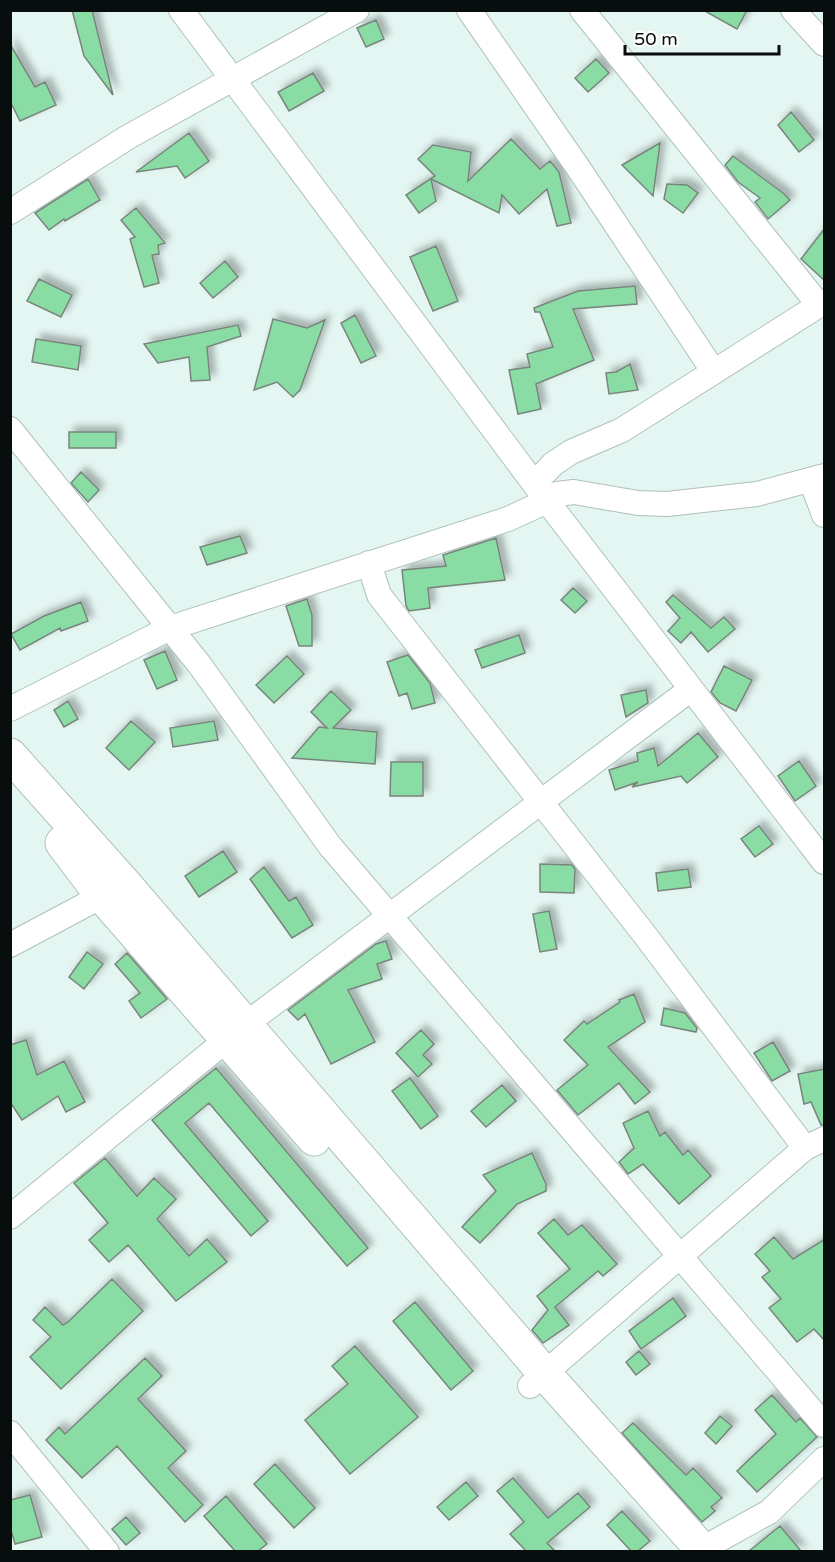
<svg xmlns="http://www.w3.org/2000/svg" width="835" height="1562" viewBox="0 0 835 1562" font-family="'Varela Round',sans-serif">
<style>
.building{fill:#88dca4;stroke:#79857c;stroke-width:1.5;filter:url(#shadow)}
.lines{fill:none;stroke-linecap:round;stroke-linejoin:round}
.street-casing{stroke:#afc0bd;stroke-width:26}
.secondary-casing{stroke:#afc0bd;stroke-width:35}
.street{stroke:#fff;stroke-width:24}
.secondary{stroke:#fff;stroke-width:33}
</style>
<defs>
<filter id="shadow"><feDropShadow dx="5.5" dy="-5.5" stdDeviation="3" flood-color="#0004"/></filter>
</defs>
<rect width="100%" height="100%" fill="#e4f6f2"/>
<path class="building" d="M72,10h20l21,85 -29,-39z
M703,10h44l-10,19z
M376,20l8,19 -18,8 -9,-19z
M10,44l25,43 10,-5 11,23 -36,16 -10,-20z
M596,59l13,14 -21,19 -13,-14z
M313,73l11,18 -35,20 -11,-19z
M791,112l23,28 -15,12 -21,-27z
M189,133l20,28 -24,17 -8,-12 -41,6z
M511,139l29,30 10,-8 9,11 12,51 -14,3 -10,-37 -28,25 -17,-19 -3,18 -68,-34 5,22 -17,12 -13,-18 29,-19 -17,-17 15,-14 38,7 -3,29z
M660,143l-7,53 -31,-31z
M733,156l50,37 7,7 -22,19 -13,-17 5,-4 -22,-16 -13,-17z
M88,179l12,21 -35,21 -1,-2 -15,11 -14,-17z
M667,184l20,1 11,8 -15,20 -19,-14z
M136,208l29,35 -7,2 1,9 -7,1 7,28 -15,4 -14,-48 5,-2 -14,-17z
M825,228v53l-24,-22z
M436,246l22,55 -25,10 -23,-54z
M225,261l13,16 -25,21 -13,-15z
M39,279l33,16 -11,22 -34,-16z
M635,286l2,18 -64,5 21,51 -58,24 5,25 -23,5 -9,-44 21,-3 -3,-13 26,-7 -13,-35h-5l-1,-4 44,-17z
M355,315l21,41 -15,7 -20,-40z
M273,319l34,9 18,-8 -25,70 -7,7 -16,-15 -23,8z
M238,325l3,11 -34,11 3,33 -19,1 -2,-24 -31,6 -14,-19z
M36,339l45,7 -3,24 -46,-8z
M630,364l8,26 -29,4 -3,-21 10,-1z
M69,432h47v16h-47z
M81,472l18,18 -11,12 -17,-19z
M240,536l7,17 -40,12 -7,-18z
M496,538l9,42 -77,8 2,20 -21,3 -3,-5 -4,-36 44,-4 -3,-11z
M573,588l14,13 -12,12 -14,-13z
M673,595l38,33 13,-11 11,12 -27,23 -17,-20 -10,11 -13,-12 12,-13 -14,-16z
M307,599l5,16v31h-13l-13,-40z
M81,602l7,19 -27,10 -1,-3 -40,22 -9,-16 33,-18z
M519,635l6,18 -43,15 -7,-18z
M165,651l12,29 -20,9 -13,-29z
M408,655l22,28 5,20 -23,6 -5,-16 -8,3 -12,-34z
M287,656l17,18 -30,29 -18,-18z
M724,666l28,14 -16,31 -16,-8 -9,-11z
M646,690l2,13 -22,14 -5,-22z
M331,691l20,19 -18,18 44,4 -2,32 -83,-6 27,-31 8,1 -16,-16z
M68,701l10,18 -14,8 -10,-17z
M131,721l24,21 -26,28 -23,-22z
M214,721l4,19 -45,7 -3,-19z
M698,733l20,24 -31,26 -6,-7 -49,11 6,-5 -23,8 -6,-20 29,-9 -1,-8 17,-5 4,18z
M799,761l17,25 -21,15 -17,-25z
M391,762h32v34h-33z
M759,826l14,18 -18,13 -14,-18z
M223,851l14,21 -38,25 -14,-21z
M540,864l32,1 3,4 -1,24 -34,-1z
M264,867l25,34 7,-4 17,28 -21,13 -42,-59z
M688,869l3,18 -33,4 -2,-18z
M549,911l8,38 -17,3 -7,-38z
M386,941l6,18 -15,5 5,15 -34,11 27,52 -44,22 -26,-50 -7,6 -10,-10 88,-66z
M87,952l16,12 -19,25 -15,-12z
M127,953l40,46 -26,19 -12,-17 11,-8 -25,-29z
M634,994l11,28 -37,25 42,45 -15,12 -16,-21 -41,32 -21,-25 31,-25 -24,-25 20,-19 3,3 33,-22 -1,-2z
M664,1008l21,5 12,15 -1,4 -35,-7z
M421,1030l13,14 -11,11 9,9 -14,13 -22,-24z
M26,1040l11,35 27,-14 21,41 -19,10 -8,-16 -36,24 -12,-18v-57z
M773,1042l17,29 -18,10 -18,-28z
M216,1068l152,180 -21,18 -138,-163 -24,20 83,98 -17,15 -99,-116z
M825,1069v56h-4l-10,-23 -7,2 -6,-30z
M410,1078l28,38 -17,13 -29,-38z
M502,1085l14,16 -30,26 -15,-16z
M648,1111l12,25 5,-4 18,23 5,-5 23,26 -32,28 -36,-40 -15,10 -9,-12 15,-14 -11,-25z
M532,1153l14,31v7l-29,13 -37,39 -18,-16 34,-36 -13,-16z
M105,1158l32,38 17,-18 22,21 -19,20 32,37 18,-17 20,23 -51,39 -48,-56 -19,17 -20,-22 19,-17 -34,-40z
M554,1219l14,16 14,-10 35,39 -14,12 -5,-5 -43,36 14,18 -26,18 -11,-13 16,-20 -11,-14 33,-27 -32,-36z
M774,1237l19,22 32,-20v102l-11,-12 -17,13 -28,-34 12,-9 -19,-22 8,-6 -15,-17z
M112,1279l31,32 -82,78 -31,-32 21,-20 -18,-17 12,-13 18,18 5,-3z
M673,1298l13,18 -45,33 -12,-18z
M415,1302l58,69 -22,19 -58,-69z
M355,1346l63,71 -68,57 -45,-54 43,-36 -16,-18z
M639,1351l11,13 -14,11 -10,-13z
M145,1358l17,18 -24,23 48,52 -18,17 35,37 -18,17 -68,-76 -35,32 -36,-38 13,-13 6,7z
M772,1395l24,27 4,-4 17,19 -60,55 -20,-21 39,-37 -21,-24z
M720,1416l12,10 -16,18 -11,-11z
M633,1423l53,52 7,-7 29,30 -11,9 4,4 -13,11 -80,-89z
M275,1464l40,44 -21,20 -40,-44z
M513,1478l35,40 30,-25 12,14 -43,36 8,8h-29l-16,-17 14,-12 -27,-31z
M466,1482l12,14 -29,24 -12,-13z
M30,1495l12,42 -27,7 -5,-17v-27z
M226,1496l41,48 -9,7h-23l-31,-35z
M622,1511l28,30 -12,10h-7l-24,-26z
M126,1517l14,16 -14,12 -14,-16z
M780,1526l21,25h-52z"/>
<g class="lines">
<g class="street-casing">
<path id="street" d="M181,10l366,491 277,361
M469,10l108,156 137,206
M582,10l237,295
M793,10l31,34
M10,212l118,-75 229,-127
M10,429l160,199 338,-109 39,-18 10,-7 17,-2 64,11 29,1 90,-10 67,-18
M811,480l13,35
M535,483l18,-19 18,-12 51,-22 202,-128
M369,563l10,32 269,344 157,209
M10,709l160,-81 29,36 131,182 494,579
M10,945l92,-49
M10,1217l236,-193 445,-335
M530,1386l275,-238 19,-9
M10,1433l97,119
M702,1549l67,-37 55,-53"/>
</g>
<g class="secondary-casing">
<path id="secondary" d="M10,755l115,129 420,490 159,178
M62,843l40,53 212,243"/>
</g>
<use href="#street" class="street"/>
<use href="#secondary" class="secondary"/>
</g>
<rect width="835" height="1562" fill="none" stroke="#080e0d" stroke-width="24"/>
<path d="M625 45v9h154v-9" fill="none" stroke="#080e0d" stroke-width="3"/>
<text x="634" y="45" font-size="18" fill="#080e0d" stroke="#fefefe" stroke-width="4.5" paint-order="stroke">50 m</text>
</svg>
